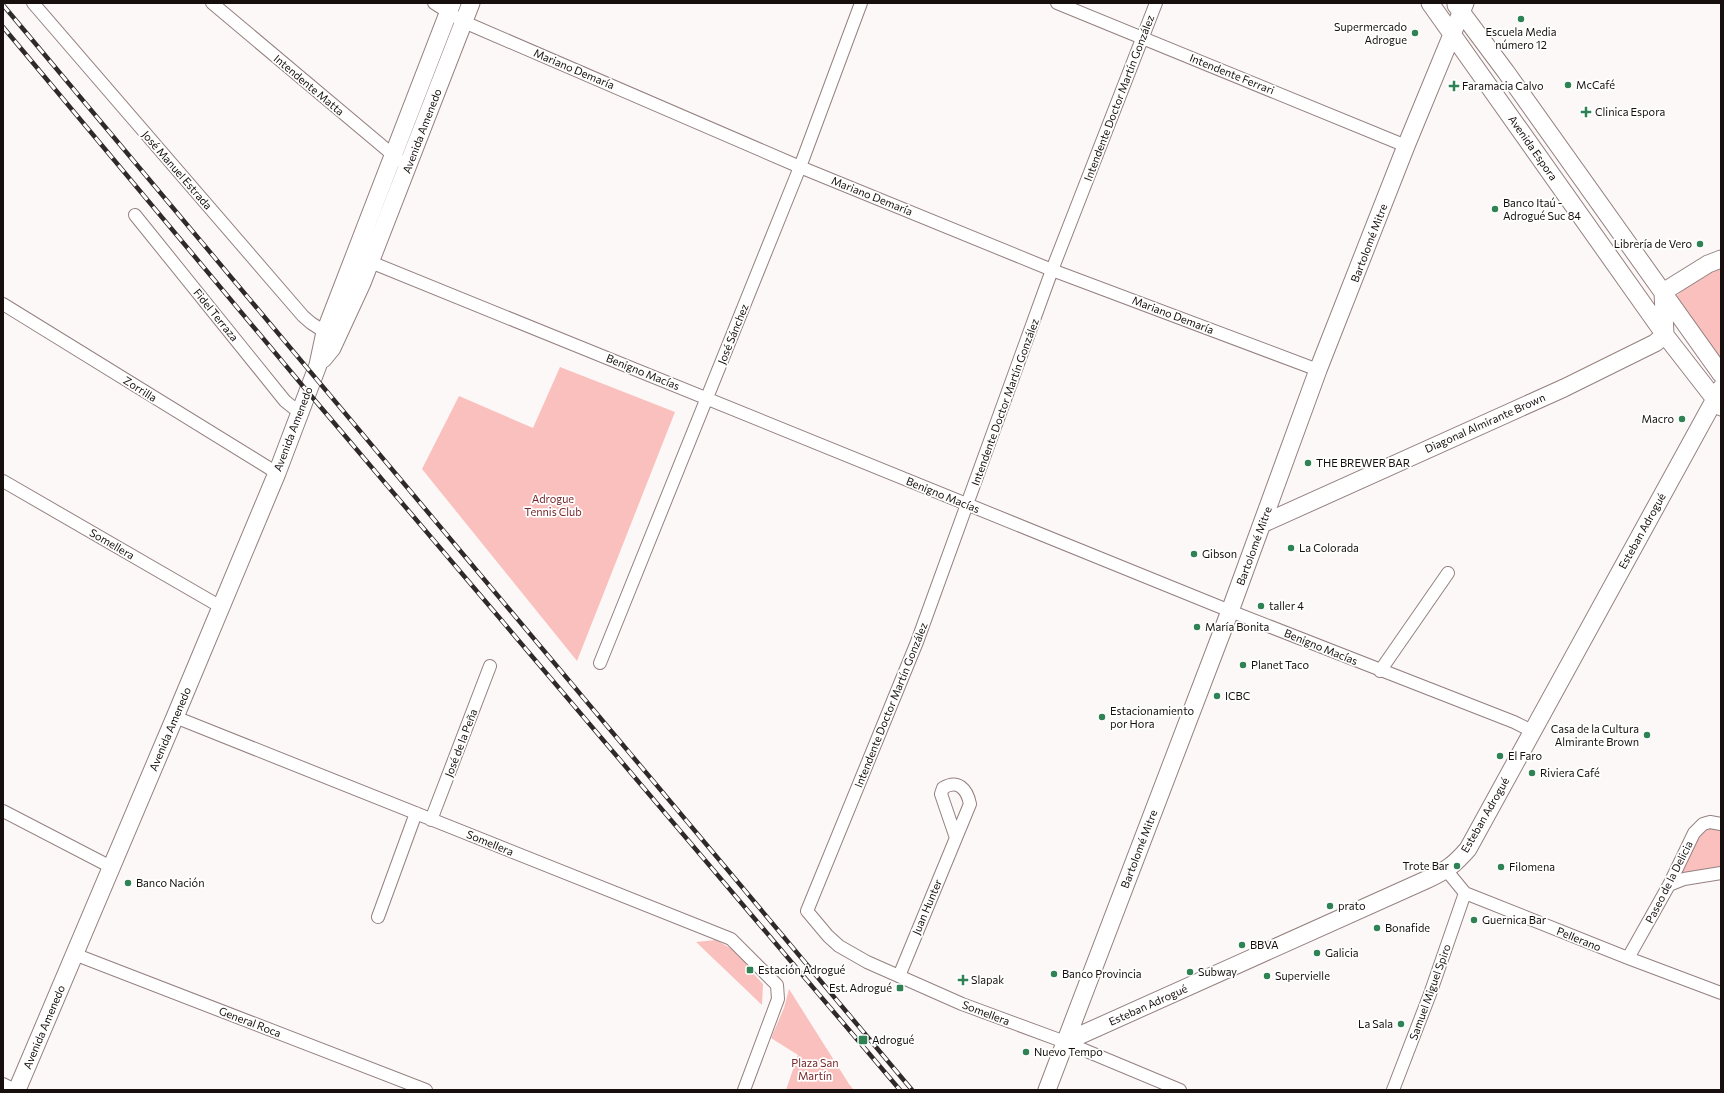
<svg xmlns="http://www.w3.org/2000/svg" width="1724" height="1093" viewBox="0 0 1724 1093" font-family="Commissioner,sans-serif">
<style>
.green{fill:#fac0bd}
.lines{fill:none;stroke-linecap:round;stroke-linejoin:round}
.street-casing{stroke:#958180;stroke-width:14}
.secondary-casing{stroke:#958180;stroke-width:19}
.street{stroke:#fff;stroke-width:12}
.secondary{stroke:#fff;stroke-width:17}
.rail-casing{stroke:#2f2928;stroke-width:4.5}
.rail{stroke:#fff;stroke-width:3;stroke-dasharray:9;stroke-linecap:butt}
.poi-dot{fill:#2f8254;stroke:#fff;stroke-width:1.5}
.labels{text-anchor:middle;stroke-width:3.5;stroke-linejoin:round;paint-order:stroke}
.poi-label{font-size:11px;fill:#160f0e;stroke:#fff;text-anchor:start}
.street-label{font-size:11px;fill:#160f0e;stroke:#fff}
.park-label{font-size:11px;fill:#76272a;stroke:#fff}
</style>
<rect width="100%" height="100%" fill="#fcf8f8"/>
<path class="green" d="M1721,268v95l-46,-66 22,-19z
M560,367l115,45 -98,249 -155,-192 37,-73 74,32z
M1714,827l7,2v38l-42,8c8,-17 15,-42 35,-48z
M716,940l16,9 11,10 7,11 13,14 -1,21 -66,-63z
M789,989l60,95 5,6h-68l12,-35 -27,-17 13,-30z"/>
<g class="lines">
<g class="street-casing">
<path id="street" d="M33,3l270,313 8,7 14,9
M212,3l187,157
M434,3l30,19 336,145 252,103 266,100
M1057,3l349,143
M1156,3l-104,267 -135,372 -110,269 21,25 11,10 28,16 95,42 103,38 115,48
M135,215l150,186 15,12
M363,259l867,352 284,111 18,9
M3,304l274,169
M3,481l218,126
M600,663l200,-496 61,-164
M1380,671l68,-98
M175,717l556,222 46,46 1,14 -34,91
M3,811l108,56
M431,820l59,-154
M1447,871l18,22 163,65 93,35
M1669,885l15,-6 37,-6
M378,917l38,-104
M74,954l352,136
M1628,958l41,-73 25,-52 9,-9 7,-2 11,2
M899,976l71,-172c-3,-15 -12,-25 -27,-16l-2,6 15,44
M3,1084l12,6
M1393,1090l37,-96 35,-101"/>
</g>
<g class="secondary-casing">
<path id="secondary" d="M1430,3l235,332 56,72
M1456,5l50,67 215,302
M1663,292l45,-28 13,-5
M323,359l9,-11 30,-65 109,-280
M1262,524l302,-136 91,-45 10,-8 -2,-43
M1065,1042l363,-163c19,-9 26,-14 40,-30l253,-461
M17,1090l158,-373 102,-244 41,-108 7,-33 127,-329
M1047,1090l183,-479 88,-241 88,-224 59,-143"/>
</g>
<use href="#street" class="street"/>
<use href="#secondary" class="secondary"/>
<g class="rail-casing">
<path id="rail" d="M3,5l909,1085
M3,27l304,364 593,699"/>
</g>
<use href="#rail" class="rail"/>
</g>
<g class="poi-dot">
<circle cx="1521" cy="19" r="4"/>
<circle cx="1415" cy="33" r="4"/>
<circle cx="1568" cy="85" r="4"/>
<path d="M1452 80h4v4h4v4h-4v4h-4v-4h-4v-4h4z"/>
<path d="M1584 106h4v4h4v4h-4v4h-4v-4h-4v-4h4z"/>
<circle cx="1495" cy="209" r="4"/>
<circle cx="1700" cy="244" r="4"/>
<circle cx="1682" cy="419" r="4"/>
<circle cx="1308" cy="463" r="4"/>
<circle cx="1291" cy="548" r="4"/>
<circle cx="1194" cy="554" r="4"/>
<circle cx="1261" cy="606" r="4"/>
<circle cx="1197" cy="627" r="4"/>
<circle cx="1243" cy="665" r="4"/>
<circle cx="1217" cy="696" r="4"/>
<circle cx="1102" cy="717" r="4"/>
<circle cx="1647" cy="735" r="4"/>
<circle cx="1500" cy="756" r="4"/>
<circle cx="1532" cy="773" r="4"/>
<circle cx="1457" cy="866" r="4"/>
<circle cx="1501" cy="867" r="4"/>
<circle cx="128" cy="883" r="4"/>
<circle cx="1330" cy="906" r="4"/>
<circle cx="1474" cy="920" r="4"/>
<circle cx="1377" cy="928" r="4"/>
<circle cx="1242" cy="945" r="4"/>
<circle cx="1317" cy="953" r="4"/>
<rect x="746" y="966" width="8" height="8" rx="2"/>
<circle cx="1190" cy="972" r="4"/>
<circle cx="1054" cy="974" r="4"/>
<circle cx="1267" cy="976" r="4"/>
<path d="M961 974h4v4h4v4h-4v4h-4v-4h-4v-4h4z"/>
<rect x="896" y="984" width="8" height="8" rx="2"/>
<circle cx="1401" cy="1024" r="4"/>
<rect x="858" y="1035" width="10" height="10" rx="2"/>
<circle cx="1026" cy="1052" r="4"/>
</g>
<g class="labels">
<g class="poi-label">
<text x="1407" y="31" text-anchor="end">Supermercado<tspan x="1407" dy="13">Adrogue</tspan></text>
<text x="1521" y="36" text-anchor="middle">Escuela Media<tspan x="1521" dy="13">número 12</tspan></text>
<text x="1576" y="89">McCafé</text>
<text x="1462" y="90">Faramacia Calvo</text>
<text x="1595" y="116">Clinica Espora</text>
<text x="1503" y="207">Banco Itaú -<tspan x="1503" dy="13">Adrogué Suc 84</tspan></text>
<text x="1692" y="248" text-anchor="end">Librería de Vero</text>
<text x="1674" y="423" text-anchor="end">Macro</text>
<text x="1316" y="467">THE BREWER BAR</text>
<text x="1299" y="552">La Colorada</text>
<text x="1202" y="558">Gibson</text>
<text x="1269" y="610">taller 4</text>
<text x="1205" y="631">María Bonita</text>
<text x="1251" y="669">Planet Taco</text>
<text x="1225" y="700">ICBC</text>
<text x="1110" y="715">Estacionamiento<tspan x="1110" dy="13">por Hora</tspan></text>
<text x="1639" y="733" text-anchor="end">Casa de la Cultura<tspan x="1639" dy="13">Almirante Brown</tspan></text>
<text x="1508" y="760">El Faro</text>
<text x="1540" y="777">Riviera Café</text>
<text x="1449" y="870" text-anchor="end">Trote Bar</text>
<text x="1509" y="871">Filomena</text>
<text x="136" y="887">Banco Nación</text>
<text x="1338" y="910">prato</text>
<text x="1482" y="924">Guernica Bar</text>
<text x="1385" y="932">Bonafide</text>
<text x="1250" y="949">BBVA</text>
<text x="1325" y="957">Galicia</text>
<text x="758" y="974">Estación Adrogué</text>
<text x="1198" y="976">Subway</text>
<text x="1062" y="978">Banco Provincia</text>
<text x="1275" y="980">Supervielle</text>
<text x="971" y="984">Slapak</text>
<text x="892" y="992" text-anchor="end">Est. Adrogué</text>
<text x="1393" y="1028" text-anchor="end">La Sala</text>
<text x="872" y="1044">Adrogué</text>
<text x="1034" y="1056">Nuevo Tempo</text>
</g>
<g class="street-label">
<text transform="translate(574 69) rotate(23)" y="4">Mariano Demaría</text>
<text transform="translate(1232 74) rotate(22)" y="4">Intendente Ferrari</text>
<text transform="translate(309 85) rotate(40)" y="4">Intendente Matta</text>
<text transform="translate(1119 98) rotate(-69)" y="4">Intendente Doctor Martín González</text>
<text transform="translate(422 131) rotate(-69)" y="4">Avenida Amenedo</text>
<text transform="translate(1533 148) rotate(55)" y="4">Avenida Espora</text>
<text transform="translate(177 170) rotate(49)" y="4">José Manuel Estrada</text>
<text transform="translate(872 196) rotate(22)" y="4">Mariano Demaría</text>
<text transform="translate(1369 243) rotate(-69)" y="4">Bartolomé Mitre</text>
<text transform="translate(216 315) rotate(51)" y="4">Fidel Terraza</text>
<text transform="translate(1173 315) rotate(21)" y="4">Mariano Demaría</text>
<text transform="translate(733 334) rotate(-68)" y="4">José Sánchez</text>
<text transform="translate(643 372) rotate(22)" y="4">Benigno Macías</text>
<text transform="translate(140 389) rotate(32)" y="4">Zorrilla</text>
<text transform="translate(1005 402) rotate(-70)" y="4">Intendente Doctor Martín González</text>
<text transform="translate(1485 423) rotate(-24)" y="4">Diagonal Almirante Brown</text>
<text transform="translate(293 429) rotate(-69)" y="4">Avenida Amenedo</text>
<text transform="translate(943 495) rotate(22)" y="4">Benigno Macías</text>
<text transform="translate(1642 531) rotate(-61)" y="4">Esteban Adrogué</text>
<text transform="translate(112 544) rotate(30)" y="4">Somellera</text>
<text transform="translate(1254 546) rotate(-70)" y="4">Bartolomé Mitre</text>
<text transform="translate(1321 647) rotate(22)" y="4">Benigno Macías</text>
<text transform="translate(891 705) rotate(-68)" y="4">Intendente Doctor Martín González</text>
<text transform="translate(170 729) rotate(-67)" y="4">Avenida Amenedo</text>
<text transform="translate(461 743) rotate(-69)" y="4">José de la Peña</text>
<text transform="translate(1485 815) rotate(-60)" y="4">Esteban Adrogué</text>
<text transform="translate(490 843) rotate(22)" y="4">Somellera</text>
<text transform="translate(1139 849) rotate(-69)" y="4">Bartolomé Mitre</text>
<text transform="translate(1669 882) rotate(-63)" y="4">Paseo de la Delicia</text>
<text transform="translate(927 907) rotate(-67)" y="4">Juan Hunter</text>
<text transform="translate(1579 939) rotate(22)" y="4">Pellerano</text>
<text transform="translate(1430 992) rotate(-70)" y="4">Samuel Miguel Spiro</text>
<text transform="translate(1148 1005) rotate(-24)" y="4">Esteban Adrogué</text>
<text transform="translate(986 1013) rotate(21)" y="4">Somellera</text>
<text transform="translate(250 1022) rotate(21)" y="4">General Roca</text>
<text transform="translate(44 1027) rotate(-67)" y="4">Avenida Amenedo</text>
</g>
<g class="park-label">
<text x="553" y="503">Adrogue<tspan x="553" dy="13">Tennis Club</tspan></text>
<text x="815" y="1067">Plaza San<tspan x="815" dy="13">Martín</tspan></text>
</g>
</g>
<rect width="1724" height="1093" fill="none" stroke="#160f0e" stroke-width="8"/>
</svg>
